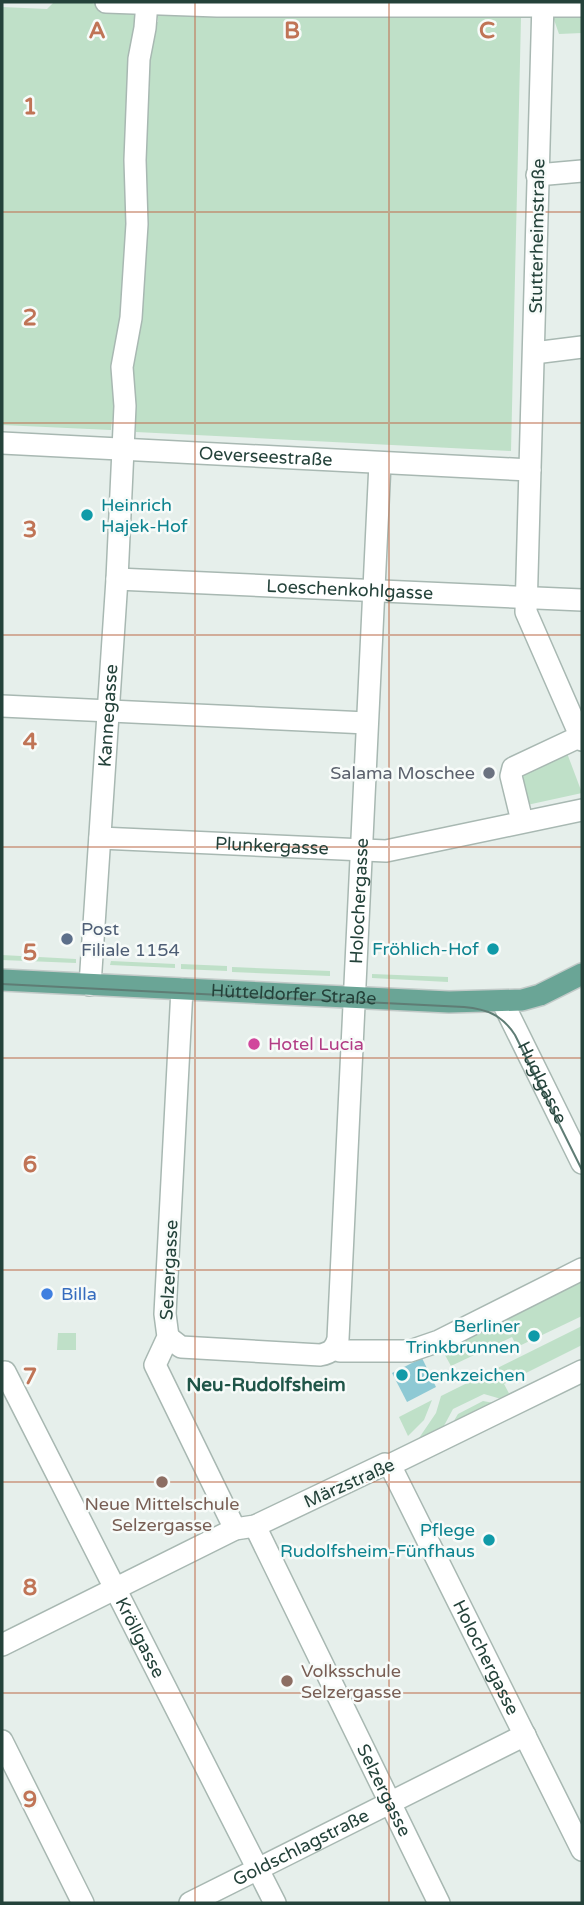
<svg xmlns="http://www.w3.org/2000/svg" width="584" height="1905" viewBox="0 0 584 1905" font-family="'Varela Round',sans-serif">
<style>
.green{fill:#bfe0c8}
.water{fill:#8ec9d4}
.lines{fill:none;stroke-linecap:round;stroke-linejoin:round}
.minor-casing{stroke:#a8b8b2;stroke-width:24}
.major-casing{stroke:#c2cac8;stroke-width:24}
.minor{stroke:#fff;stroke-width:21}
.major{stroke:#6aa596;stroke-width:21}
.tram{stroke:#5f7d75;stroke-width:2}
.grid{fill:none;stroke:#c07456;stroke-width:2;stroke-opacity:0.55}
.culture-dot{fill:#0f9aa8;stroke:#f7fbf9;stroke-width:2.5}
.worship-dot{fill:#6b7280;stroke:#f7fbf9;stroke-width:2.5}
.service-dot{fill:#5c6f8a;stroke:#f7fbf9;stroke-width:2.5}
.hotel-dot{fill:#d1479c;stroke:#f7fbf9;stroke-width:2.5}
.shop-dot{fill:#3f7fe0;stroke:#f7fbf9;stroke-width:2.5}
.education-dot{fill:#8d6e63;stroke:#f7fbf9;stroke-width:2.5}
.labels{text-anchor:middle;stroke-width:5;stroke-linejoin:round;paint-order:stroke}
.street-label{font-size:18px;fill:#24423a;stroke:#f7fbf9}
.culture-label{font-size:18px;fill:#0d838f;stroke:#f7fbf9;text-anchor:end}
.worship-label{font-size:18px;fill:#5b616d;stroke:#f7fbf9;text-anchor:end}
.service-label{font-size:18px;fill:#4e5e75;stroke:#f7fbf9;text-anchor:start}
.hotel-label{font-size:18px;fill:#b23c85;stroke:#f7fbf9;text-anchor:start}
.shop-label{font-size:18px;fill:#366cbe;stroke:#f7fbf9;text-anchor:start}
.education-label{font-size:18px;fill:#785e54;stroke:#f7fbf9}
.neighbourhood-label{font-size:19px;font-weight:bold;fill:#1f5548;stroke:#f7fbf9}
.grid-label{font-size:23px;text-anchor:middle;font-weight:bold;fill:#c07456;stroke:#f7fbf9;stroke-width:5;stroke-linejoin:round;paint-order:stroke}
</style>
<rect width="100%" height="100%" fill="#e6efeb"/>
<path class="green" d="M54,2h35l12,4 33,6 3,5 -19,402 -6,1 -1,10 -109,-5v-418l45,2z
M582,2v31l-23,1 -7,-20z
M158,14l363,4 -10,433 -375,-19v-11l-3,-1 -3,-56 15,-217 2,-5 -2,-5 3,-44 2,-6 -5,-6 6,-59h7z
M567,753l15,40 -55,12 -6,-29z
M2,955l74,4v4l-74,-3z
M111,961l64,3v4l-65,-3z
M181,964l46,2v5l-46,-2z
M232,967l98,4v5l-98,-4z
M372,974l76,3v5l-76,-4z
M582,1276v40l-65,31 -5,-10 -61,29 -11,-20z
M582,1326v19l-78,39 8,15 -4,2 -24,-7 -31,15 -14,26 -22,6 19,-28 5,-17z
M58,1333h18v17h-19z
M432,1400l-8,20 -16,16 -9,-19z
M483,1401l11,2 -42,21 6,-10z"/>
<path class="water" d="M422,1358l14,29 -29,15 -15,-29z"/>
<g class="lines">
<g class="minor-casing">
<g id="minor">
<path d="M106,2l111,4h365"/>
<path d="M543,2l-17,610 56,128"/>
<path d="M537,175l45,-4"/>
<path d="M534,353l48,-6"/>
<path id="s1" d="M2,443l528,27"/>
<path id="s2" d="M117,579l465,21"/>
<path d="M2,706l365,17"/>
<path d="M522,821l-11,-45 2,-8 68,-32"/>
<path id="s3" d="M100,838l286,13 196,-41"/>
<path id="s4" d="M90,985l27,-406 8,-173 -3,-39 9,-49 6,-94 -2,-64 4,-101 6,-31 2,-26"/>
<path d="M182,989l-17,325 3,23 -13,28 80,164"/>
<path id="s5" d="M502,1001l80,162"/>
<path id="s6" d="M168,1337l13,10 139,8c11,-2 15,-6 18,-16l42,-876"/>
<path d="M336,1346l4,5h70l29,-10 143,-72"/>
<path id="s7" d="M5,1372l270,531"/>
<path id="s8" d="M390,1465l192,385"/>
<path id="s9" d="M255,1526l184,377"/>
<path d="M2,1645l233,-116 20,-3 130,-62 5,1 192,-94"/>
<path d="M2,1741l81,162"/>
<path id="s10" d="M190,1903l335,-168"/>
</g>
</g>
<g class="major-casing">
<g id="major">
<path id="s11" d="M2,980l447,22 73,-2 18,-5 42,-21"/>
</g>
</g>
<use href="#minor" class="minor"/>
<use href="#major" class="major"/>
<path class="tram" d="M2,984l462,23c23,2 38,8 51,28l67,135"/>
</g>
<path class="grid" d="M195,2v1901M389,2v1901M2,212h580M2,423h580M2,635h580M2,847h580M2,1058h580M2,1270h580M2,1482h580M2,1693h580"/>
<g class="culture-dot">
<circle cx="87" cy="515" r="7"/>
<circle cx="493" cy="949" r="7"/>
<circle cx="534" cy="1336" r="7"/>
<circle cx="402" cy="1375" r="7"/>
<circle cx="489" cy="1540" r="7"/>
</g>
<circle class="worship-dot" cx="489" cy="773" r="7"/>
<circle class="service-dot" cx="67" cy="939" r="7"/>
<circle class="hotel-dot" cx="254" cy="1044" r="7"/>
<circle class="shop-dot" cx="47" cy="1294" r="7"/>
<g class="education-dot">
<circle cx="162" cy="1482" r="7"/>
<circle cx="287" cy="1681" r="7"/>
</g>
<g class="labels">
<g class="street-label">
<text transform="translate(537 236) rotate(-89)" y="6">Stutterheimstraße</text>
<text dy="6" stroke="none"><textPath href="#s1" startOffset="264">Oeverseestraße</textPath></text>
<text dy="6" stroke="none"><textPath href="#s2" startOffset="233">Loeschenkohlgasse</textPath></text>
<text dy="6" stroke="none"><textPath href="#s4" startOffset="270">Kannegasse</textPath></text>
<text dy="6" stroke="none"><textPath href="#s3" startOffset="172">Plunkergasse</textPath></text>
<text dy="6" stroke="none"><textPath href="#s6" startOffset="620">Holochergasse</textPath></text>
<text dy="6" stroke="none"><textPath href="#s11" startOffset="292">Hütteldorfer Straße</textPath></text>
<text dy="6" stroke="none"><textPath href="#s5" startOffset="91">Huglgasse</textPath></text>
<text transform="translate(169 1270) rotate(-87)" y="6">Selzergasse</text>
<text transform="translate(349 1483) rotate(-24)" y="6">Märzstraße</text>
<text dy="6" stroke="none"><textPath href="#s7" startOffset="298">Kröllgasse</textPath></text>
<text dy="6" stroke="none"><textPath href="#s8" startOffset="215">Holochergasse</textPath></text>
<text dy="6" stroke="none"><textPath href="#s9" startOffset="294">Selzergasse</textPath></text>
<text dy="6" stroke="none"><textPath href="#s10" startOffset="124">Goldschlagstraße</textPath></text>
</g>
<g class="culture-label">
<text x="101" y="511" text-anchor="start">Heinrich<tspan x="101" dy="21">Hajek-Hof</tspan></text>
<text x="479" y="955">Fröhlich-Hof</text>
<text x="520" y="1332">Berliner<tspan x="520" dy="21">Trinkbrunnen</tspan></text>
<text x="416" y="1381" text-anchor="start">Denkzeichen</text>
<text x="475" y="1536">Pflege<tspan x="475" dy="21">Rudolfsheim-Fünfhaus</tspan></text>
</g>
<g class="worship-label">
<text x="475" y="779">Salama Moschee</text>
</g>
<g class="service-label">
<text x="81" y="935">Post<tspan x="81" dy="21">Filiale 1154</tspan></text>
</g>
<g class="hotel-label">
<text x="268" y="1050">Hotel Lucia</text>
</g>
<g class="shop-label">
<text x="61" y="1300">Billa</text>
</g>
<g class="education-label">
<text x="162" y="1510">Neue Mittelschule<tspan x="162" dy="21">Selzergasse</tspan></text>
<text x="301" y="1677" text-anchor="start">Volksschule<tspan x="301" dy="21">Selzergasse</tspan></text>
</g>
<g class="neighbourhood-label">
<text x="266" y="1391">Neu-Rudolfsheim</text>
</g>
</g>
<g class="grid-label">
<text x="97" y="38">A</text>
<text x="292" y="38">B</text>
<text x="487" y="38">C</text>
<text x="30" y="114">1</text>
<text x="30" y="325">2</text>
<text x="30" y="537">3</text>
<text x="30" y="749">4</text>
<text x="30" y="960">5</text>
<text x="30" y="1172">6</text>
<text x="30" y="1384">7</text>
<text x="30" y="1595">8</text>
<text x="30" y="1807">9</text>
</g>
<rect width="584" height="1905" fill="none" stroke="#24423a" stroke-width="7"/>
</svg>
